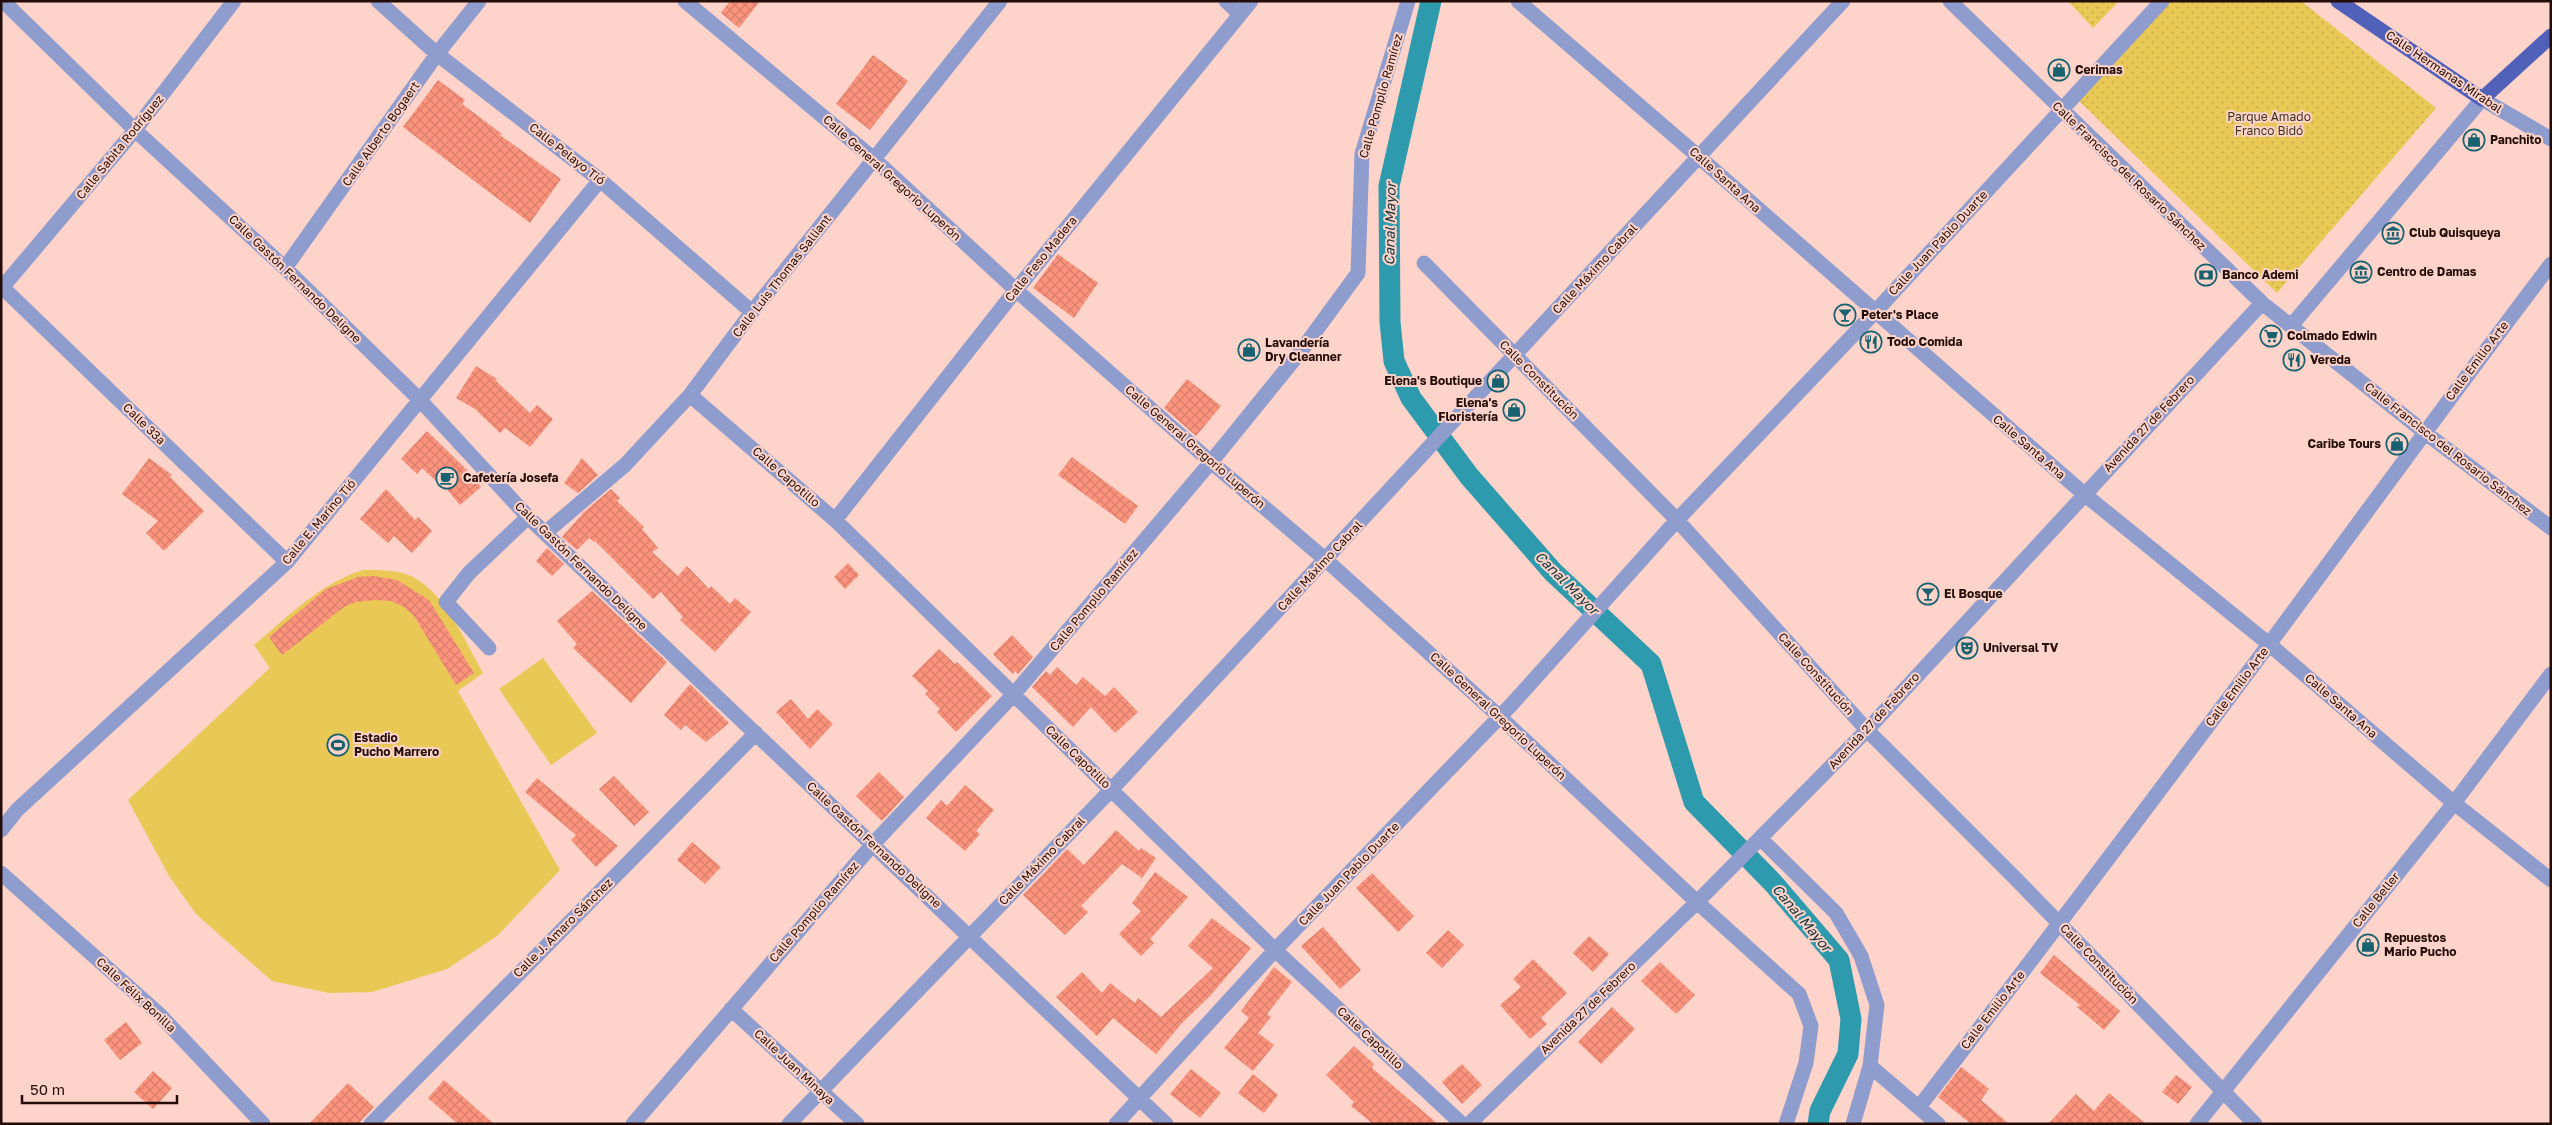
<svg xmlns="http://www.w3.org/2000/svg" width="2552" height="1125" viewBox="0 0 2552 1125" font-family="'Golos Text',sans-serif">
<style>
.grass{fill:url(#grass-dots)}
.garden{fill:#e9c855}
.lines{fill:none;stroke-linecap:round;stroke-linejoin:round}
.canal{stroke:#2d9aae;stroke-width:21}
.building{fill:url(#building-cross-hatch)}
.minor{stroke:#8f9dce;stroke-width:15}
.major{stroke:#5161ba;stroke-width:15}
.labels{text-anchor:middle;stroke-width:4;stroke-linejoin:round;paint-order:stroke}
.poi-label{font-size:12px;font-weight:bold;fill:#240d08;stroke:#fed3c9;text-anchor:start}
.street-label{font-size:12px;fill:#240d08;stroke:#fed3c9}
.park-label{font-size:12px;fill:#3d361e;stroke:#fed3c9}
.water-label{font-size:14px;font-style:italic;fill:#14343a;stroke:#fed3c9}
</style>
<defs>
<pattern id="grass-dots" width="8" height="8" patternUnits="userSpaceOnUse" patternTransform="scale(1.25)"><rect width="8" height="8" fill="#e9c855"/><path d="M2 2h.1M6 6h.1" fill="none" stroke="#c8ab49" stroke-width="1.8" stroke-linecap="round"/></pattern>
<pattern id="building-cross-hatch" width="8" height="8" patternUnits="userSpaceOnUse" patternTransform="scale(1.25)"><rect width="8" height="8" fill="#fc937d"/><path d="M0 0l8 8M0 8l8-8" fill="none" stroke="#d87e6b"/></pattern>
</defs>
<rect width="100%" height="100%" fill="#fed3c9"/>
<path class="grass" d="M2068,1h51l-26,27z
M2168,1h133l135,107 -159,185 -202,-196z"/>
<path class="garden" d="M363,570c15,0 29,0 43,4 38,14 58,66 77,99l-25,18 102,179 -63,66 -50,33 -75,23 -43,1 -57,-12 -76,-67 -27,-38 -41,-76 142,-132 -16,-23c35,-29 65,-61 109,-75z
M543,658l54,75 -46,32 -52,-76z"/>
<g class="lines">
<path class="canal" d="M1431,1l-42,185 1,136 4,39 17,37 58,78 84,96 98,92 43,138 80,82 65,76 12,59 -3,35 -28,57 -2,13"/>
</g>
<path class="building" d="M730,1h30l-21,27 -18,-15z
M873,55l35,26 -38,49 -34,-26z
M438,80l27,20 -3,4 40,30 -2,1 61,44 -31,44 -127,-96z
M1058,254l40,29 -24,35 -41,-30z
M476,366l21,13 -1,2 34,32 7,-8 16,14 -23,28 -25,-19 -5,5 -25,-24 -19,-11z
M1187,379l34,27 -25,30 -32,-28z
M427,431l43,42 11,14 -21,18 -21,-25 -2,2 -15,-14 -5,6 -16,-15z
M1072,457l66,49 -13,18 -67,-49z
M149,458l23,17 -2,2 34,34 -40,40 -18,-18 12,-12 -36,-27z
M582,458l16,17 -20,18 -14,-10z
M386,489l29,31 3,-3 14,14 -20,22 -18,-17 -6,7 -28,-24z
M611,489l9,9 -3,3 27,26 -2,2 16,19 -6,4 26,24 9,-10 22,23 2,-3 19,18 5,-6 16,14 -36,40 -35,-32 3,-3 -22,-25 -8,7 -58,-58 -1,1 -5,-4 -12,12 -15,-13 22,-25z
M547,548l17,16 -12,12 -16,-15z
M848,563l11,12 -14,14 -11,-12z
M373,576l24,4 32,20 45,73 -18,12 -42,-69 -10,-9 -13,-6 -16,-1 -19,2 -12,5 -62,48 -13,-18 57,-48 32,-12z
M592,591l75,71 -36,41 -58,-55 4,-4 -20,-23z
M1012,635l21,22 -15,17 -3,-3 -2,3 -20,-20z
M939,649l16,15 2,-2 35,34 -36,36 -19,-20 3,-3 -15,-15 3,-3 -16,-15z
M1057,667l19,18 7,-8 22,19 9,-9 24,25 -23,21 -24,-26 -18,20 -41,-40 14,-16 4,4z
M690,684l39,39 -23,19 -21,-17 -4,5 -17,-15z
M791,699l17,20 9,-10 16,15 -23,25 -34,-37z
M879,772l25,25 -22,24 -26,-25z
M614,776l35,36 -15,14 -35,-37z
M537,778l81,68 -22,21 -25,-27 5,-5 -51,-43z
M965,785l29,25 -18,21 4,3 -15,17 -39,-33 15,-18 6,6z
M1116,830l23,21 2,-3 15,10 -14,20 -20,-14 -41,42 7,6 -23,23 -42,-40 44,-46 17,16z
M692,842l29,25 -16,17 -28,-24z
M1155,872l33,25 -38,42 4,4 -13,13 -22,-22 22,-23 -9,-8z
M1372,873l42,43 -16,16 -42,-44z
M1212,918l39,30 -41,48 -28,27 -26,31 -43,-36 -16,18 -41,-39 26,-25 20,21 8,-10 25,20 3,-5 23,19 52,-49 -25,-22z
M1323,927l38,43 -21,19 -39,-43z
M1448,930l16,15 -22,23 -16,-15z
M1589,936l20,18 -16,18 -20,-19z
M2054,955l66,56 -16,19 -27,-23 3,-2 -40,-32z
M1533,959l34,34 -26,25 6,6 -17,15 -30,-34 21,-18 -8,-8z
M1660,962l35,33 -19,19 -35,-33z
M1274,967l18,15 -25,32 4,3 -13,16 16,12 -21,26 -29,-23 25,-30 -8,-7z
M1612,1007l23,22 -34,35 -23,-22z
M126,1022l16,21 -22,17 -16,-20z
M1354,1046l20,18 -2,4 66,56h-65l-22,-18 3,-4 -28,-27z
M1462,1064l20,21 -20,19 -20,-22z
M1961,1067l28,22 -8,11 28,24h-38l-33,-27z
M1191,1069l30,24 -21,25 -30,-24z
M153,1071l19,17 -19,21 -19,-17z
M1253,1074l25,21 -14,18 -26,-20z
M2176,1075l16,12 -14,17 -16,-12z
M444,1080l50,44h-36l-30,-26z
M348,1083l26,24 -16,17h-49z
M2109,1093l37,31h-98l28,-30 18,17z"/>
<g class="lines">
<path class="minor" d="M3,1l132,129 150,138 134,131 109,118 638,607
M378,1l59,53 163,126 152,132
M685,1l190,159 141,130 195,172 115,98 174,157 197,185 102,92 12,32 -5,37 -20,61
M1226,1l14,13
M1518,1l181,156 385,337 185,150 185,159 97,77
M1950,1l312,302 161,128 128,97
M1424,263l253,257 190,210 143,143 245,251
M285,268l152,-214 42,-53
M1,286l286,276
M1,289l134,-159 99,-129
M2291,326l191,-227 69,40
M690,395l145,125 440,430 187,174
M835,520l181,-230 235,-289
M545,533l80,-68 65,-70 62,-83 248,-311
M489,648l-43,-46 23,-29 59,-56
M1,830l16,-20 270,-248 313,-382
M1760,838l76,75 25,43 16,49 -7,61 -17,58
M1,873l158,141 104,110
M731,1009l126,115
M1870,1066l68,58
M1919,1107c117,-152 233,-306 348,-460 95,-128 188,-257 284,-383
M371,1124l385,-391
M633,1124l240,-280 141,-150 197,-232 90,-111 57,-78 4,-119 46,-153
M789,1124l322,-334 732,-789
M1116,1124l159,-174 237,-246 165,-184 197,-207 288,-312
M1469,1124l228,-222 170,-172 395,-427
M2197,1124l257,-321 97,-129"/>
<path class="major" d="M2338,1l144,98 69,-63"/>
</g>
<defs>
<g id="shop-ring" transform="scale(1.125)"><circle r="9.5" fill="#fed3c9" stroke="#186270" stroke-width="1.5"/><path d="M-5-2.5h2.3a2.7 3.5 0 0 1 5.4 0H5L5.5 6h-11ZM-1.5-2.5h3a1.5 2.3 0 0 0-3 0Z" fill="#186270"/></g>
<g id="museum-ring" transform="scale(1.125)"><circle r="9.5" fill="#fed3c9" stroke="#186270" stroke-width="1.5"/><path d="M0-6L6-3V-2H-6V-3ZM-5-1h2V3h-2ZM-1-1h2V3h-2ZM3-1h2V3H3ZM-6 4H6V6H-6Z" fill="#186270"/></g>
<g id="bank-ring" transform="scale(1.125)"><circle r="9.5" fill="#fed3c9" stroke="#186270" stroke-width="1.5"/><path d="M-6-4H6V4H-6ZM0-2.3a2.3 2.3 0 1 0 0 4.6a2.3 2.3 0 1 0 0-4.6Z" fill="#186270"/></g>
<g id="bar-ring" transform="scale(1.125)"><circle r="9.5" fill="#fed3c9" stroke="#186270" stroke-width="1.5"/><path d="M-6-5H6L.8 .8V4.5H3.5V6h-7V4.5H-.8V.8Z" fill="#186270"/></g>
<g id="supermarket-ring" transform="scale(1.125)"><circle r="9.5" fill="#fed3c9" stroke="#186270" stroke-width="1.5"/><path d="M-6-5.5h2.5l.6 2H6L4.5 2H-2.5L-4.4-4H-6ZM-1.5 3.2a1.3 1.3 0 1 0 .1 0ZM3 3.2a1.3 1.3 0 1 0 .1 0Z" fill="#186270"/></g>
<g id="restaurant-ring" transform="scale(1.125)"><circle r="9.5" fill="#fed3c9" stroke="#186270" stroke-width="1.5"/><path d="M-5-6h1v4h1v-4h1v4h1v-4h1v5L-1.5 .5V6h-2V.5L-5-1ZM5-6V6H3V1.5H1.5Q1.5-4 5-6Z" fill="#186270"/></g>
<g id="cafe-ring" transform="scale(1.125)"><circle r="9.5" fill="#fed3c9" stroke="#186270" stroke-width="1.5"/><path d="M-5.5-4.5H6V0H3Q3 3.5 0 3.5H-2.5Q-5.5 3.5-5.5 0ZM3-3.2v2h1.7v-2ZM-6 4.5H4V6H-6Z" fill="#186270"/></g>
<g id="theatre-ring" transform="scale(1.125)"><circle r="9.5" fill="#fed3c9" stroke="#186270" stroke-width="1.5"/><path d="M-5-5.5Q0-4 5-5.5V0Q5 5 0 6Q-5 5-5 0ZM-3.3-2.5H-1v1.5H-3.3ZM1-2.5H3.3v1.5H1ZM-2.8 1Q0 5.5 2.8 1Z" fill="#186270"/></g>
<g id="stadium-ring" transform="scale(1.125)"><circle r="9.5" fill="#fed3c9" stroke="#186270" stroke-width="1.5"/><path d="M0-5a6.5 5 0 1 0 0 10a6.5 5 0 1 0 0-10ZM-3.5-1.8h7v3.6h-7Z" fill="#186270"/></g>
</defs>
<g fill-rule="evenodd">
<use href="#shop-ring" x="2059" y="70"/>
<use href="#shop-ring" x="2474" y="140"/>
<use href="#museum-ring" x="2393" y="233"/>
<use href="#museum-ring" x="2361" y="272"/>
<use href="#bank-ring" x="2206" y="275"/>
<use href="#bar-ring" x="1845" y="315"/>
<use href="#supermarket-ring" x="2271" y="336"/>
<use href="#restaurant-ring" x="1871" y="342"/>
<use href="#shop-ring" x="1249" y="350"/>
<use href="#restaurant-ring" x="2294" y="360"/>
<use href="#shop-ring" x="1498" y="381"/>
<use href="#shop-ring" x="1514" y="410"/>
<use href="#shop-ring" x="2397" y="444"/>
<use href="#cafe-ring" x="447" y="478"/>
<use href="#bar-ring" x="1928" y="594"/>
<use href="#theatre-ring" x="1967" y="648"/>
<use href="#stadium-ring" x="338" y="745"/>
<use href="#shop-ring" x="2368" y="945"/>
</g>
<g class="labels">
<g class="poi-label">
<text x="2075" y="74">Cerimas</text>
<text x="2490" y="144">Panchito</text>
<text x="2409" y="237">Club Quisqueya</text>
<text x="2377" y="276">Centro de Damas</text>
<text x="2222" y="279">Banco Ademi</text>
<text x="1861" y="319">Peter's Place</text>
<text x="2287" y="340">Colmado Edwin</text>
<text x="1887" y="346">Todo Comida</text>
<text x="1265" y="347">Lavandería<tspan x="1265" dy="14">Dry Cleanner</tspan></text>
<text x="2310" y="364">Vereda</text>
<text x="1482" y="385" text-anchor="end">Elena's Boutique</text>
<text x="1498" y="407" text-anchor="end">Elena's<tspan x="1498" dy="14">Floristería</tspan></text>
<text x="2381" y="448" text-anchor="end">Caribe Tours</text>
<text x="463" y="482">Cafetería Josefa</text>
<text x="1944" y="598">El Bosque</text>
<text x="1983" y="652">Universal TV</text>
<text x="354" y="742">Estadio<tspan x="354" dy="14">Pucho Marrero</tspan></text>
<text x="2384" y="942">Repuestos<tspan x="2384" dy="14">Mario Pucho</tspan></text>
</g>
<g class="street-label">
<text transform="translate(2444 72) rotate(34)" y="4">Calle Hermanas Mirabal</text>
<text transform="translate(1381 96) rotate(-74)" y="4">Calle Pomplio Ramírez</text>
<text transform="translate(381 134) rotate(-55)" y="4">Calle Alberto Bogaert</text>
<text transform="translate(120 147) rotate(-51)" y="4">Calle Sabita Rodríguez</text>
<text transform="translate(567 154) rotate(38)" y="4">Calle Pelayo Tió</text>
<text transform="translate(2129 176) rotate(44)" y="4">Calle Francisco del Rosario Sánchez</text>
<text transform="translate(892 178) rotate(42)" y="4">Calle General Gregorio Luperón</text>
<text transform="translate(1725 180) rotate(42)" y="4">Calle Santa Ana</text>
<text transform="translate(1938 243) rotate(-47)" y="4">Calle Juan Pablo Duarte</text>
<text transform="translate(1041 259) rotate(-51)" y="4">Calle Feso Madera</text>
<text transform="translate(1595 269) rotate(-47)" y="4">Calle Máximo Cabral</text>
<text transform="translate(782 276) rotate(-52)" y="4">Calle Luis Thomas Salliant</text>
<text transform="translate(295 279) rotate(44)" y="4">Calle Gastón Fernando Deligne</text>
<text transform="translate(2477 361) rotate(-53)" y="4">Calle Emilio Arte</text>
<text transform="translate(1539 380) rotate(45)" y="4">Calle Constitución</text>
<text transform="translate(144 424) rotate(44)" y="4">Calle 33ª</text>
<text transform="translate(2149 424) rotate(-47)" y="4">Avenida 27 de Febrero</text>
<text transform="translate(1195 447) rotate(41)" y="4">Calle General Gregorio Luperón</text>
<text transform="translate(2029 447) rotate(41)" y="4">Calle Santa Ana</text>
<text transform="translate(2448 449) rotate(38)" y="4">Calle Francisco del Rosario Sánchez</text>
<text transform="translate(786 477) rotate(41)" y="4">Calle Capotillo</text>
<text transform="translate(319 522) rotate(-50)" y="4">Calle E. Marino Tió</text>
<text transform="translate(581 566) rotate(44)" y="4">Calle Gastón Fernando Deligne</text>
<text transform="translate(1320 566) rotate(-47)" y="4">Calle Máximo Cabral</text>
<text transform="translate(1094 600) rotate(-50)" y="4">Calle Pomplio Ramírez</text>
<text transform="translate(1816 674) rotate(48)" y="4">Calle Constitución</text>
<text transform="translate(2237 687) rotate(-53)" y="4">Calle Emilio Arte</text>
<text transform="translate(2341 706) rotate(41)" y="4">Calle Santa Ana</text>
<text transform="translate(1498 716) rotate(43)" y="4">Calle General Gregorio Luperón</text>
<text transform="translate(1874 721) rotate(-47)" y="4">Avenida 27 de Febrero</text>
<text transform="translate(1078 757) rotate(44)" y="4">Calle Capotillo</text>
<text transform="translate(874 845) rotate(43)" y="4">Calle Gastón Fernando Deligne</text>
<text transform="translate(1042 861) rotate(-46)" y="4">Calle Máximo Cabral</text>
<text transform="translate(1349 874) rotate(-46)" y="4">Calle Juan Pablo Duarte</text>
<text transform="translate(2376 900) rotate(-51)" y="4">Calle Beller</text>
<text transform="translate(814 912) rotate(-49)" y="4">Calle Pomplio Ramírez</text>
<text transform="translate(563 928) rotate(-45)" y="4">Calle J. Amaro Sánchez</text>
<text transform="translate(2099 964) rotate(46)" y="4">Calle Constitución</text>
<text transform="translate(136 995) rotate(43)" y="4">Calle Félix Bonilla</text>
<text transform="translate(1588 1008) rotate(-44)" y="4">Avenida 27 de Febrero</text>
<text transform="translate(1993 1010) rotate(-52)" y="4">Calle Emilio Arte</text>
<text transform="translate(1370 1038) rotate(43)" y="4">Calle Capotillo</text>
<text transform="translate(794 1067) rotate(43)" y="4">Calle Juan Minaya</text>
</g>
<g class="park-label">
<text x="2269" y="121">Parque Amado<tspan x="2269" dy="14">Franco Bidó</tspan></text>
</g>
<g class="water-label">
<text transform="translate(1390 224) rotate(-89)" y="5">Canal Mayor</text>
<text transform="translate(1567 583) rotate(45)" y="5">Canal Mayor</text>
<text transform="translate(1802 918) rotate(50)" y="5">Canal Mayor</text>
</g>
</g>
<rect width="2552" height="1125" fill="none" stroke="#240d08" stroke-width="5"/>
<path d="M22 1095v8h155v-8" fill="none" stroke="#240d08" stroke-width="2.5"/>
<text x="30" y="1095" font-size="15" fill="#240d08" stroke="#fed3c9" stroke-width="4" paint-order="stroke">50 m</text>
</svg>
